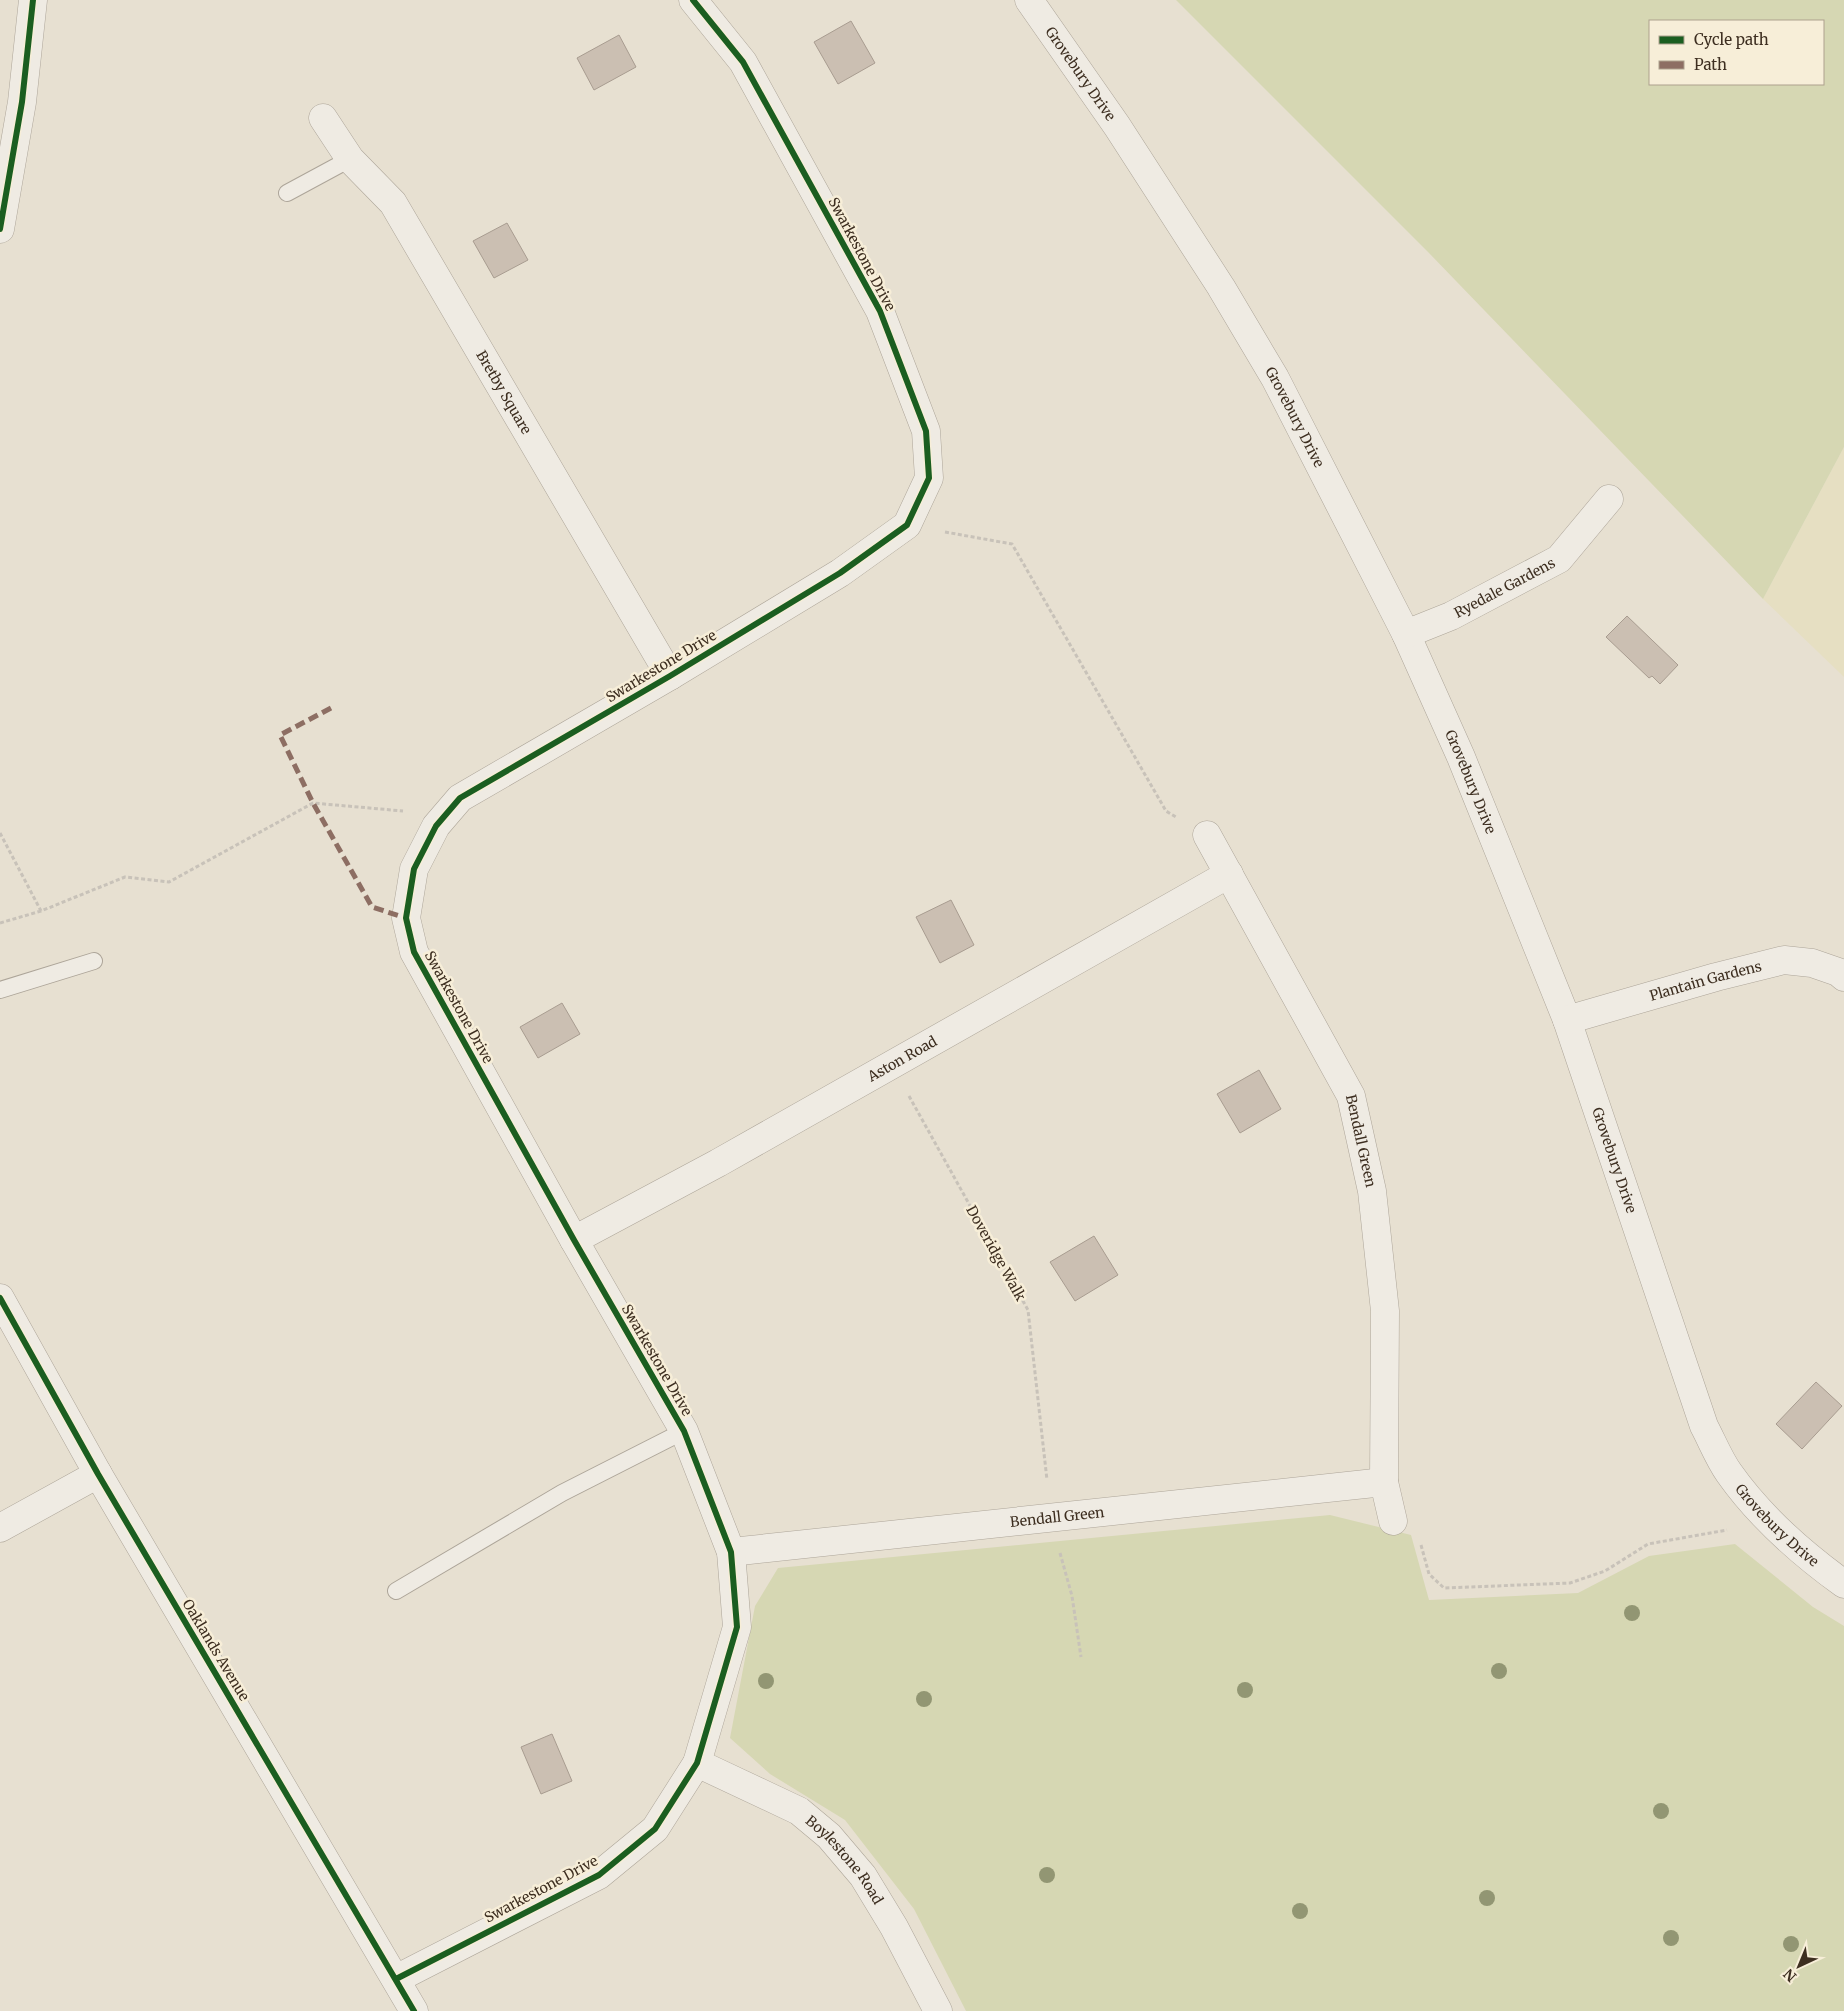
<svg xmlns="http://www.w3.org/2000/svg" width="1844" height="2011" viewBox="0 0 1844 2011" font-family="Merriweather,serif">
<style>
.farmland{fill:#e6dfc2}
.green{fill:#d6d7b3;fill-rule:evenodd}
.building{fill:#cbbfb2;stroke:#a89c90}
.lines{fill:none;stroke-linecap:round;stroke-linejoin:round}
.lane-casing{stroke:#ada599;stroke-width:18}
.street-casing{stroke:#ada599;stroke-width:29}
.path{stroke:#c8c2b9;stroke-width:3;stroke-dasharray:4 2.5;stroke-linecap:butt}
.lane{stroke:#efebe3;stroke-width:16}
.street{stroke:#efebe3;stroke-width:28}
.quiet{stroke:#8d6e63;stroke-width:5;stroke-dasharray:10 5;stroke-linecap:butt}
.cycleway-casing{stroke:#f7eed8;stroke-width:9}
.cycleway{stroke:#1b5e20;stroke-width:6}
.tree{fill:#929673}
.labels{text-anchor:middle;stroke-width:5;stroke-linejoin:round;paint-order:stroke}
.street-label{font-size:14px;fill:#3d2e20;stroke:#f7eed8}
</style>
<rect width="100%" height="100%" fill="#e7e0d1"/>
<path class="farmland" d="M1844,447v230l-81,-78z"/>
<path class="green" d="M1176,0h668v447l-81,152 -334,-346zM1823,21v63h-173v-63z
M1330,1515l81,20 18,65 149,-7 71,-37 86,-12 78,63 31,19v385h-878l-52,-102 -69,-89 -75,-46 -40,-36 25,-132 23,-38z"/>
<path class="building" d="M851,21l24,42 -37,21 -24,-42z
M619,35l17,32 -42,23 -17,-32z
M507,223l21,37 -34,18 -21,-37z
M1627,616l51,49 -18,19 -8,-8 -3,2 -43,-41z
M951,900l23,45 -34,18 -24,-46z
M562,1003l18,31 -42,24 -18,-31z
M1259,1070l22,39 -41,24 -23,-39z
M1094,1236l24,39 -43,26 -25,-39z
M1816,1382l26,24 -40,43 -26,-25z
M552,1734l20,47 -31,13 -20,-47z"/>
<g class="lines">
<g class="lane-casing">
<path id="lane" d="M287,193l63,-34
M0,990l94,-29
M396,1591l166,-98 122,-62"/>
</g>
<g class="street-casing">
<g id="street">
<path id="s1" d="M1029,0l88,126 104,161 54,91 131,256 55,123 106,263 137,406c8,15 15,33 25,47 31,44 72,80 115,111"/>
<path id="s2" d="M323,118l27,41 43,44 277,473"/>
<path d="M0,229l22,-127 11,-102"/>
<path id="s3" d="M1406,634l45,-18 108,-57 50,-60"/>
<path id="s4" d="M1207,835l144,261 21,95 13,120 -1,171 9,39"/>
<path id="s5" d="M1567,1020l149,-43 68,-17 28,3 26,9 6,5"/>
<path id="s6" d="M574,1240l144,-77 511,-289"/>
<path d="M0,1298l98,176 316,537"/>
<path d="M0,1528l98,-54"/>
<path id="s7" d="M731,1552l653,-70"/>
<path id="s8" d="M697,1763l102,48 30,25 34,40 31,51 44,84"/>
<path d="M396,1979l203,-104 56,-46 42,-66 40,-136 -6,-75 -47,-121 -110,-191 -160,-288 -8,-34 8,-49 22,-43 24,-28 210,-122 170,-103 67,-48 22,-47 -3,-47 -46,-120 -137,-249 -50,-62"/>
</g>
</g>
<path class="path" d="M945,532l67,12 154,267 10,6
M0,833l41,78
M0,923l41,-12 84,-34 44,5 144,-79 90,8
M909,1096l119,214 19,170
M1421,1545l8,29 15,14 126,-5 35,-12 43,-27 79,-14
M1060,1553l12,43 9,61"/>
<use href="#lane" class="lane"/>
<use href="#street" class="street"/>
<path class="quiet" d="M331,708l-51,27 33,68 59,104 34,11"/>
<g class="cycleway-casing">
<path id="cycleway" d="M0,229l22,-127 11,-102
M0,1298l98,176 316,537
M396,1979l203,-104 56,-46 42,-66 40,-136 -6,-75 -47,-121 -110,-191 -160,-288 -8,-34 8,-49 22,-43 24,-28 210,-122 170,-103 67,-48 22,-47 -3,-47 -46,-120 -137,-249 -50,-62"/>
</g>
<use href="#cycleway" class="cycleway"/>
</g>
<g class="tree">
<circle cx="1632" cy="1613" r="8"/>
<circle cx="1499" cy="1671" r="8"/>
<circle cx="766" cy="1681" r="8"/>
<circle cx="1245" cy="1690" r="8"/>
<circle cx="924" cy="1699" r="8"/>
<circle cx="1661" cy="1811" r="8"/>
<circle cx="1047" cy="1875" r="8"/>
<circle cx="1487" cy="1898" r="8"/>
<circle cx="1300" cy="1911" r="8"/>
<circle cx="1671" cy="1938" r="8"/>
<circle cx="1791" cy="1944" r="8"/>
</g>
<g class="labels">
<g class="street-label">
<text dy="5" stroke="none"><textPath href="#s1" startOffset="90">Grovebury Drive</textPath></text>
<text transform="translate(862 254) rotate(62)" y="5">Swarkestone Drive</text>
<text dy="5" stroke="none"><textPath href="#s2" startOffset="330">Bretby Square</textPath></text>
<text dy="5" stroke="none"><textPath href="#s1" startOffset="495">Grovebury Drive</textPath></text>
<text dy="5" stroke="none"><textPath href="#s3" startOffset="109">Ryedale Gardens</textPath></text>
<text transform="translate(661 666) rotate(-31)" y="5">Swarkestone Drive</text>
<text dy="5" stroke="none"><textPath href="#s1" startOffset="900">Grovebury Drive</textPath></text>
<text dy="5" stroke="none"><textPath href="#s5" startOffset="144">Plantain Gardens</textPath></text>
<text transform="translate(459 1007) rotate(61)" y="5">Swarkestone Drive</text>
<text dy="5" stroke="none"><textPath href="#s6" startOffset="375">Aston Road</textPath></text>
<text dy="5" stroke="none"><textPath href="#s4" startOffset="344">Bendall Green</textPath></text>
<text dy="5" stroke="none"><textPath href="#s1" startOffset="1305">Grovebury Drive</textPath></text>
<text transform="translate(996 1253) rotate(61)" y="5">Doveridge Walk</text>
<text transform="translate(657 1360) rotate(60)" y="5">Swarkestone Drive</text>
<text dy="5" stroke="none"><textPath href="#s7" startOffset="328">Bendall Green</textPath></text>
<text dy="5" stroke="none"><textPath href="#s1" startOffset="1710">Grovebury Drive</textPath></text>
<text transform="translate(216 1650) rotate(59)" y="5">Oaklands Avenue</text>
<text dy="5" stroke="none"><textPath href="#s8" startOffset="180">Boylestone Road</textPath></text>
<text transform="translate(541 1889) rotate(-28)" y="5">Swarkestone Drive</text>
</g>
</g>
<rect x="1649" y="20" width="175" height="65" fill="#f7eed8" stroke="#ada18e"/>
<rect x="1659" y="36" width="25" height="8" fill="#1b5e20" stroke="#ada18e"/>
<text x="1694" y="45" font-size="15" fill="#3d2e20">Cycle path</text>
<rect x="1659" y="61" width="25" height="8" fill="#8d6e63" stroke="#ada18e"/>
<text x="1694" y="70" font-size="15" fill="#3d2e20">Path</text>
<g transform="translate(1799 1966) rotate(224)" stroke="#f7eed8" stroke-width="4" paint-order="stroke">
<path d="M0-4L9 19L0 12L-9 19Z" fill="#3d2e20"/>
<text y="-8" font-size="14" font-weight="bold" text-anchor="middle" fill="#3d2e20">N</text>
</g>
</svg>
